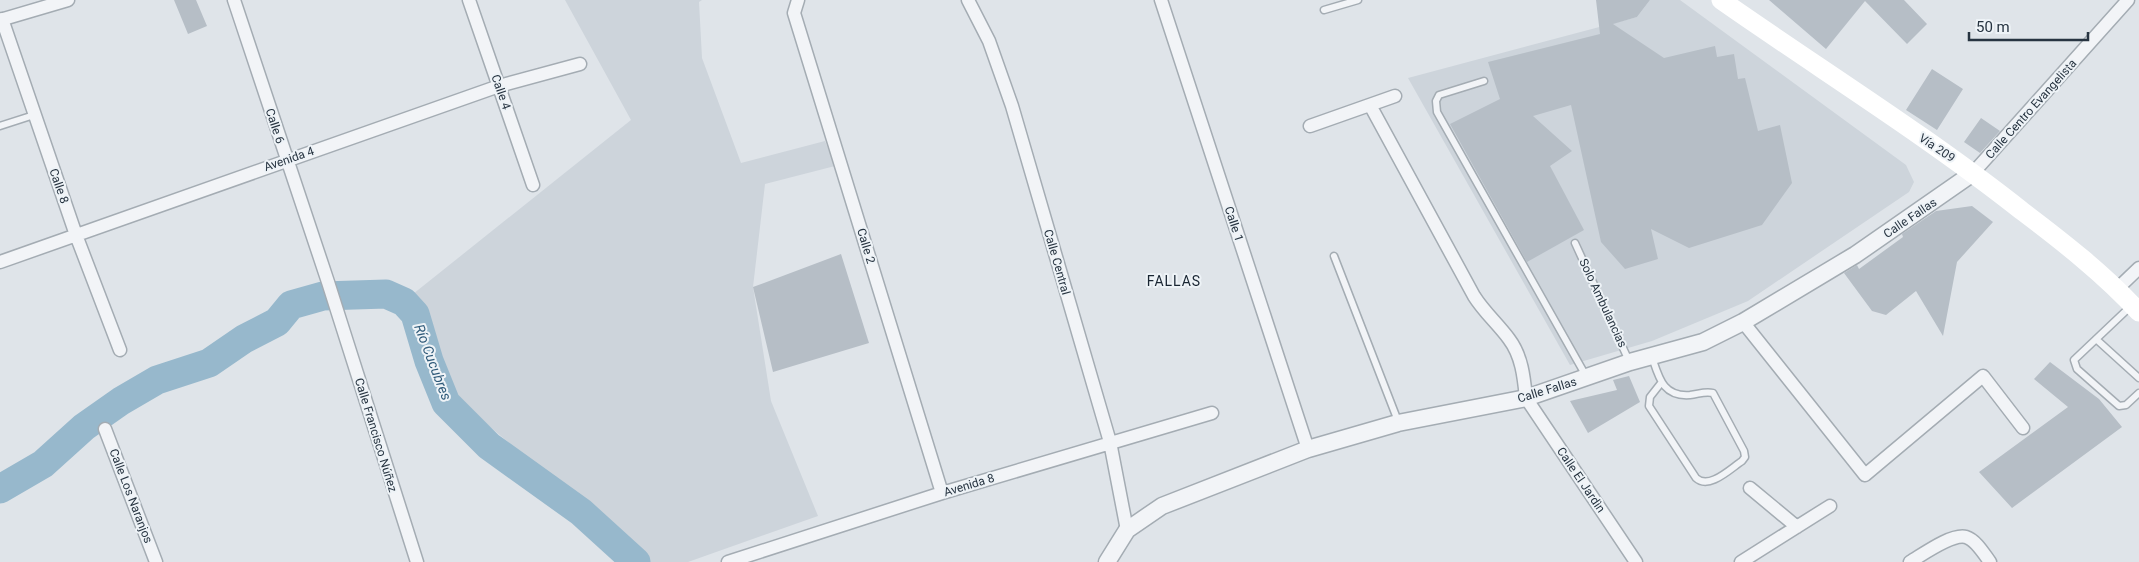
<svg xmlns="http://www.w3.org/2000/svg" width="2139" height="562" viewBox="0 0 2139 562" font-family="Roboto,sans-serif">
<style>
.built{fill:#cdd4db}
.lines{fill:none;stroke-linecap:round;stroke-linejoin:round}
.river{stroke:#97b8cc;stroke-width:29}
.building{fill:#b6bec6}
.service-casing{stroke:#a4acb3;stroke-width:9}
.minor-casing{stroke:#a4acb3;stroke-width:15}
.tertiary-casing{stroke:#a4acb3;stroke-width:19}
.service{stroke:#f2f4f7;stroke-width:6}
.minor{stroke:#f2f4f7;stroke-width:12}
.tertiary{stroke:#f2f4f7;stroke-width:16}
.secondary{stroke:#fff;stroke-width:19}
.labels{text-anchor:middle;stroke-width:4;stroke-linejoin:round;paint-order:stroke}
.street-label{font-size:12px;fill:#273441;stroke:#eef3f7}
.neighbourhood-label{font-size:14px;letter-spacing:1px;fill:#192532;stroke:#eef3f7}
.water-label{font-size:14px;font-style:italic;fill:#2e5978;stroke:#eef3f7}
</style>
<rect width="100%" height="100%" fill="#dfe4e9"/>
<path class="built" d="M565,0h137l-3,2 3,56 39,105 84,-22 10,25 -70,18 -12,103 18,114 47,115 -130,46h-39l-194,-165 -15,-32 -27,-71 218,-174z
M1650,0h30l226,165 8,17 -5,10 -161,109 -96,40 -82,24 -162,-287 229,-61z"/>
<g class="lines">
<path class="river" d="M0,489l43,-25 41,-37 37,-26 36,-21 52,-17 35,-24 33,-17 14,-17 32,-9 63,-2 18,8 11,12 14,47 17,42 43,43 92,66 55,50"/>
</g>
<path class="building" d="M174,0h22l11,26 -19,8z
M1596,0h54l-13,17 -24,7 51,34 51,-12 2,11 17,-3 4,25 7,-1 13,53 22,-6 12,58 -30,42 -73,23 -38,-19 7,30 -33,10 -24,-27 -30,-137 -38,11 39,35 -22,15 34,64 -57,32 -77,-138 50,-25 -12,-37 112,-28z
M1769,0h135l23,24 -20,20 -42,-43 -39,48z
M1932,69l31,20 -26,41 -31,-20z
M1981,118l19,13 -20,22 -16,-11z
M1972,206l21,16 -36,40 -14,74 -27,-45 -30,24 -14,-4 -28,-38 13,-8 2,4 44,-32 -1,-3 34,-23z
M841,254l28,89 -96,29 -20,-85z
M2050,362l49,37 23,28 -110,81 -33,-36 89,-65 -34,-28z
M1629,376l11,26 -52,31 -18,-32 47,-11 -4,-10z"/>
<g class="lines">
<g class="service-casing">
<path id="service" d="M1324,10l34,-10
M1484,81l-45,14 -3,6 1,11 149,264
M0,126l34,-11
M1575,243l54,118
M1334,256l64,165
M2131,306l-57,54 3,9 42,37 7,-1 13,-12
M2096,339l43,39
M1652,357c7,21 11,40 38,38 9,-1 15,-4 23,-2l31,58 1,6 -3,4c-12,8 -33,29 -46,17l-47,-72 1,-9 11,-14"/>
</g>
<g class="minor-casing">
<path id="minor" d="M234,0l94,282 89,280
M469,0l64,185
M798,0l-4,13 148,480
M968,0l21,41 23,65 98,336 17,88
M1161,0l147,449
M2,19l74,216 44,115
M0,20l68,-20
M1370,105l104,191c10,16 24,28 35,43 13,17 15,39 17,59l110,164
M1310,126l85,-30
M1973,173l155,-173
M0,262l499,-176 81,-22
M2117,289l22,-21
M1743,322l122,153 118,-99 40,52
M105,429l51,133
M1750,488l47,39
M728,562l214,-69 270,-80
M1741,562l89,-56
M1910,562c12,-7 42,-29 56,-25 10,3 18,17 24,25"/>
</g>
<g class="tertiary-casing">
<path id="tertiary" d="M1107,562l20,-32 35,-24 146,-57 90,-26 128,-25 104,-36 73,-20 40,-20 112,-67 118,-82"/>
</g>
<use href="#service" class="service"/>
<use href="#minor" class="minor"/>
<use href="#tertiary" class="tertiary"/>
<path class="secondary" d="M1721,0c100,70 205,135 301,211 41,31 82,63 117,101"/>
</g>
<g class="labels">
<g class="street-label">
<text transform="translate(501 92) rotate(71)" y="4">Calle 4</text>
<text transform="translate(2031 109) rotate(-48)" y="4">Calle Centro Evangelista</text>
<text transform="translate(275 126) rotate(72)" y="4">Calle 6</text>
<text transform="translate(1937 148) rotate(34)" y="4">Vía 209</text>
<text transform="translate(289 159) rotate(-19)" y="4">Avenida 4</text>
<text transform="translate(59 186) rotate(71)" y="4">Calle 8</text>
<text transform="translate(1910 218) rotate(-34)" y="4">Calle Fallas</text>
<text transform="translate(1234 224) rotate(72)" y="4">Calle 1</text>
<text transform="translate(866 246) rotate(73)" y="4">Calle 2</text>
<text transform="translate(1057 262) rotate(74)" y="4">Calle Central</text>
<text transform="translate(1603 303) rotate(65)" y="4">Solo Ambulancias</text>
<text transform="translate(1547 390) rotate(-17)" y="4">Calle Fallas</text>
<text transform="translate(376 435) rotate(73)" y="4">Calle Francisco Núñez</text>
<text transform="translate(1581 480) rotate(56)" y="4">Calle El Jardìn</text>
<text transform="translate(969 485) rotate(-17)" y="4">Avenida 8</text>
<text transform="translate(131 496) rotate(69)" y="4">Calle Los Naranjos</text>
</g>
<g class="neighbourhood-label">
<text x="1174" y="286">FALLAS</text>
</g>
<g class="water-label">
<text transform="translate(433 362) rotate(69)" y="5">Río Cucubres</text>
</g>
</g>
<path d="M1969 32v8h119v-8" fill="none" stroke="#273441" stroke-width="2.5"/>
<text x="1976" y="32" font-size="15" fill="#273441" stroke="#eef3f7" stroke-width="4" paint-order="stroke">50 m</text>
</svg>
